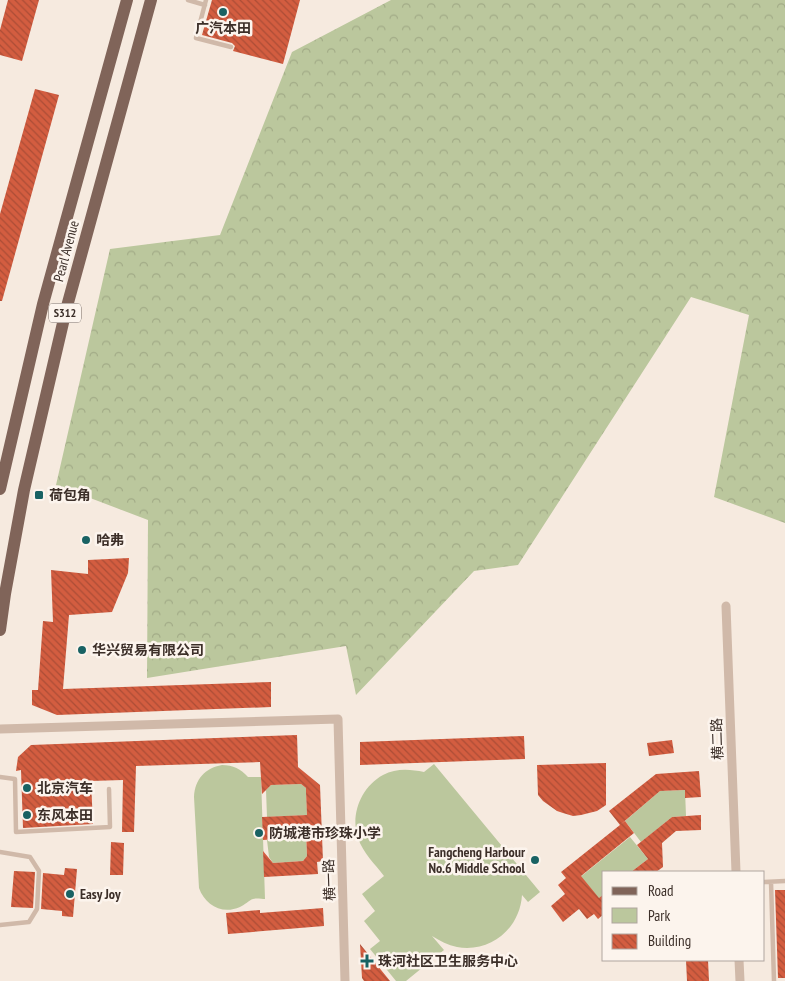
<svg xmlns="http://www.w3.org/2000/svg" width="785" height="981" viewBox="0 0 785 981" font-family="'PT Sans Narrow','Noto Sans SC',sans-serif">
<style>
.green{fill:#bbc79d}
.forest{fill:url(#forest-crowns)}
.building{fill:url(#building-back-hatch)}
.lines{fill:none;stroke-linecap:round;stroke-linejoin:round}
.lane{stroke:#d0b9a9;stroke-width:4.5}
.street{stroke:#d0b9a9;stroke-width:9}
.primary{stroke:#806459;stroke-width:12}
.poi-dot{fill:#196263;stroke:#fcf4ed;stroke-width:2}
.labels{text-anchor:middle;stroke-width:5;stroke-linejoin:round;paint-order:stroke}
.shield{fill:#fcf4ed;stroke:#766a64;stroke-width:1}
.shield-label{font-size:12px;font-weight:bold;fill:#3c2f29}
.poi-label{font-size:14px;font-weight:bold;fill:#3c2f29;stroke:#fcf4ed;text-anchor:start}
.street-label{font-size:14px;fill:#3c2f29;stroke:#fcf4ed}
</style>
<defs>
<pattern id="forest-crowns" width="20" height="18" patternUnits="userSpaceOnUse" patternTransform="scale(1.25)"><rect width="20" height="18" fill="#bbc79d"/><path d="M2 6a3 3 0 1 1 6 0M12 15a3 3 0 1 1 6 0" fill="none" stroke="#a2ab87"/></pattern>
<pattern id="building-back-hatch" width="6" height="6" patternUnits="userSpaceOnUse" patternTransform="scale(1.25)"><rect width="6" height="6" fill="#d35d40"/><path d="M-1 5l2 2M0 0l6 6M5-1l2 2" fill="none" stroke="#ac4d36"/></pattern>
</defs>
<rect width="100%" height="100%" fill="#f6eadf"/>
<path class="green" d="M434,764l106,128 -12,10 -6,-7c-2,34 -32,58 -65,52 -9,-2 -17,-6 -25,-11l12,14 -38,31h-10l-26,-32 10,-8 -16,-20 11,-10 -13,-17 22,-18c-9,-12 -21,-23 -26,-38 -8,-23 3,-51 25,-63 13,-7 27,-6 41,-3z
M222,765c11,0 19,4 26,12h13l4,122c-3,0 -9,-1 -12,0 -4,1 -8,6 -13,8 -18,8 -35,-2 -41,-19l-5,-91c1,-18 11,-29 28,-32z
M301,784l5,4 1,27 -40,2 -1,-27 5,-5z
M685,790l1,26 -14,1 -31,25 -16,-21 35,-30z
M303,832l3,5 1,19 -4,5 -30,2 -4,-6 -2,-17 10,-1v-6z
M630,837l18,22 -17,13h-27v22l-7,6 -18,-22z"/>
<path class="forest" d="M391,0h394v523l-71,-26 35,-182 -58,-18 -173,268 -44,6 -118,124 -10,-49 -199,32 1,-158 -92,-35 54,-236 110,-14 72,-183z"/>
<path class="building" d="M8,0h31l-17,61 -22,-6v-25z
M212,0h88l-17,64 -50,-13 2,-5 -3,-3 -30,-8z
M35,89l24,6 -57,206h-2v-87z
M129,558l-1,15 -16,39 -43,3 -6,74 208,-7v25l-214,8 -25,-10v-15h6l5,-69 10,1 -2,-52 37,4v-14z
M297,735l1,32 22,18 3,76 -6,1 1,12 -54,3 -1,-26 10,12 30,-2 4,-5 -1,-24 -29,1 1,6 -15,1 -1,-23 45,-2 -1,-23v-4l-5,-4 -30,1 -9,9 -2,-32 -124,4 -2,66h-12l1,-52 -32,1 2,43 -70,4 -2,-58 -5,1 2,-14 13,-12z
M524,736l1,23 -165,6v-23z
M672,740l2,13 -25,3 -2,-13z
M606,763v42l-9,6 -16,4 -8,1 -10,-3 -6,-2 -14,-10 -5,-6 -1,-30z
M699,771l2,26 -16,1v-8l-25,1 -40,34 -11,-14 47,-37z
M701,815v15l-25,1 -14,12 1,24 -7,5h-25l17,-13 -11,-14 35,-28z
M625,821l9,12 -53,43 18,22 5,-4v20l-6,5 -4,-5 -7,5 -8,-10 -16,13 -12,-16 14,-12 -7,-9 8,-7 -5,-6z
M111,842l13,1 -1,32h-13z
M65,868l12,1 -4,48 -11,-1v-5l-21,-2 2,-36 21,2z
M14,871l21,1 -2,36 -22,-1z
M775,890h10v88h-7z
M323,908l1,18 -96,8 -2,-21 34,-3v3z
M360,944l30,37h-26l-2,-3z
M686,960h22l1,21h-22z"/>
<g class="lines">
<path class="lane" d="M188,0l17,5
M206,0l-10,38 35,9
M0,777l15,2 1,53 94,-5 -1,-38
M0,852l30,5 9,14 -2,38 -8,13 -29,3
M764,882l21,-1
M771,882l3,99"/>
<path class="street" d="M726,606l10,266
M0,729l338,-10 7,262
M739,960l1,21"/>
<path class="primary" d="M0,489l43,-185 84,-304
M0,630l5,-36 19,-104 42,-180 85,-310"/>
</g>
<g class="poi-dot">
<circle cx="223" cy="12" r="5"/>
<rect x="34" y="490" width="10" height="10" rx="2.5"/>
<circle cx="86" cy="540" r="5"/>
<circle cx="82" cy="650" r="5"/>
<circle cx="27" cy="788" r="5"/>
<circle cx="27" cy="815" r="5"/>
<circle cx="259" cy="833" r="5"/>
<circle cx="535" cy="860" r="5"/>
<circle cx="70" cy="894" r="5"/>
<path d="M364.5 953.5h5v5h5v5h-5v5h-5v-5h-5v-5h5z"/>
</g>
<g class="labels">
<rect class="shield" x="49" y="303.5" width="32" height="19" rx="4"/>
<g class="shield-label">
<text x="65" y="317">S312</text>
</g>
<g class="poi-label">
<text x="223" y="33" text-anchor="middle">广汽本田</text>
<text x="49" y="500">荷包角</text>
<text x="96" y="545">哈弗</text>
<text x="92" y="655">华兴贸易有限公司</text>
<text x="37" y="793">北京汽车</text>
<text x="37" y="820">东风本田</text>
<text x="269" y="838">防城港市珍珠小学</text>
<text x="525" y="857" text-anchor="end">Fangcheng Harbour<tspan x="525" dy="16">No.6 Middle School</tspan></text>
<text x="80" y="899">Easy Joy</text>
<text x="378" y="966">珠河社区卫生服务中心</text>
</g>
<g class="street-label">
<text transform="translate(66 251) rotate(-75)" y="5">Pearl Avenue</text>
<text transform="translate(717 739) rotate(-92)" y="5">横二路</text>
<text transform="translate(329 880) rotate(-92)" y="5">横一路</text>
</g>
</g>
<rect x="602" y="871" width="162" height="90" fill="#fcf4ed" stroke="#afa59f"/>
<rect x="612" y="887" width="25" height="8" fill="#806459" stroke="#afa59f"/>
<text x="648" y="896" font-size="15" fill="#3c2f29">Road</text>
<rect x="612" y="908" width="25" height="15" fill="#bbc79d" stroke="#afa59f"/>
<text x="648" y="921" font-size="15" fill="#3c2f29">Park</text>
<rect x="612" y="934" width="25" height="15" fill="url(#building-back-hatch)" stroke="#afa59f"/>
<text x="648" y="946" font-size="15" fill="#3c2f29">Building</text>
</svg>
